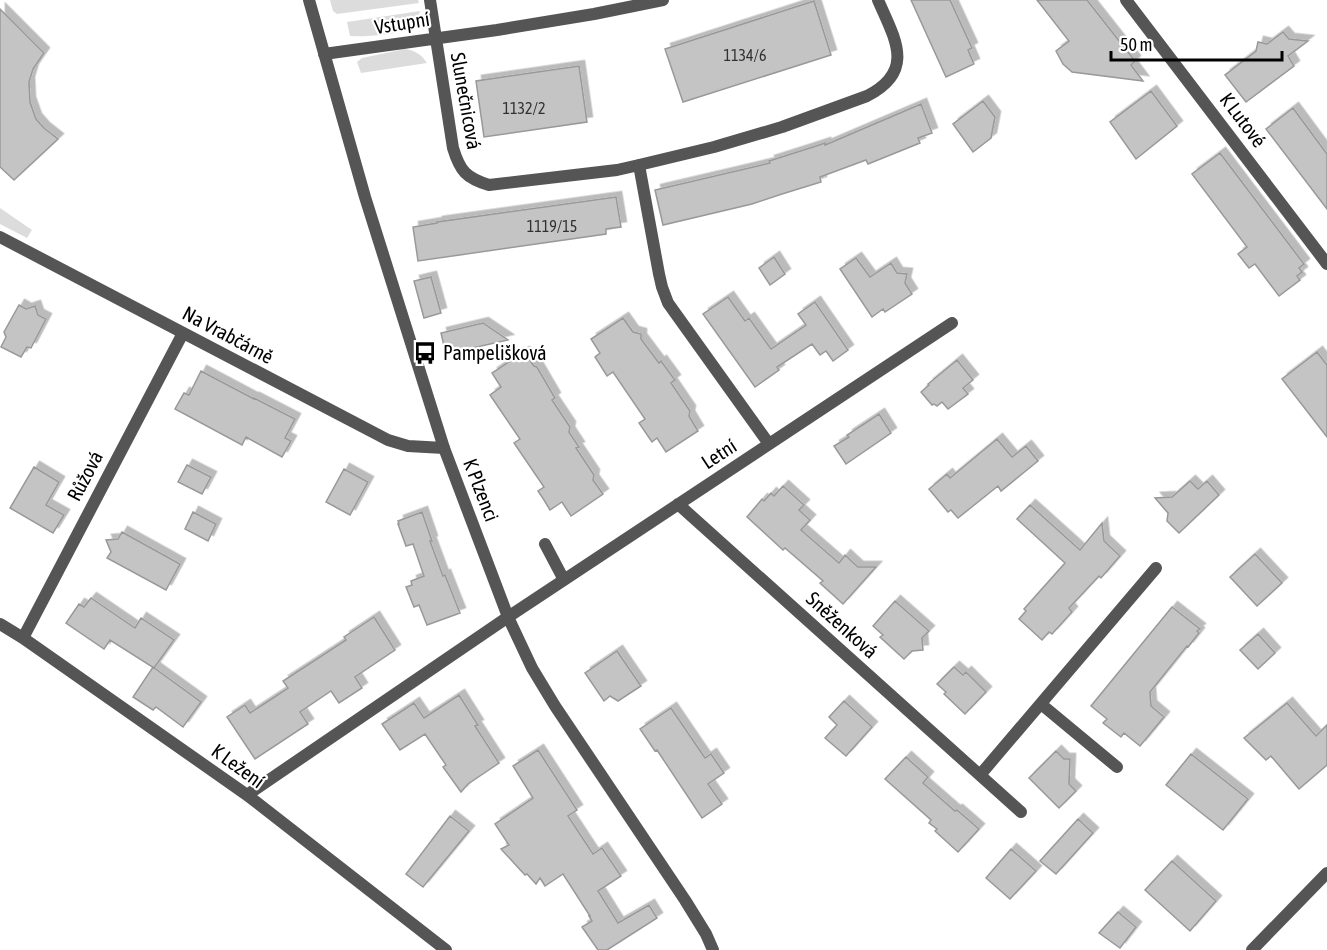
<svg xmlns="http://www.w3.org/2000/svg" width="1327" height="950" viewBox="0 0 1327 950" font-family="'Asap Condensed',sans-serif">
<style>
.green{fill:#dcdcdc}
.building{fill:#c4c4c4;stroke:#999;stroke-width:1.5;filter:url(#shadow)}
.lines{fill:none;stroke-linecap:round;stroke-linejoin:round}
.minor{stroke:#555;stroke-width:12}
.tertiary{stroke:#555;stroke-width:12}
.labels{text-anchor:middle;stroke-width:4.5;stroke-linejoin:round;paint-order:stroke}
.number-label{font-size:16px;fill:#313131}
.street-label{font-size:20px;fill:#000;stroke:#fff}
.poi-label{font-size:20px;fill:#000;stroke:#fff;text-anchor:start}
</style>
<defs>
<filter id="shadow"><feDropShadow dx="5.5" dy="-5.5" stdDeviation="0" flood-color="#0004"/></filter>
</defs>
<rect width="100%" height="100%" fill="#fff"/>
<path class="green" d="M330,0h88l1,3 -82,11 -4,-3z
M420,11c-2,7 -5,12 -11,17 -10,7 -46,9 -59,8l-3,-14z
M405,49c11,2 16,5 22,14l-66,10 -4,-11 5,-4z
M0,208l32,22 -5,8 -27,-14z"/>
<path class="building" d="M911,0h39l22,48 -4,2 6,14 -28,13z
M1037,0h50l48,61 -4,4 12,16 -71,-9 -9,-8 -7,-13 13,-10z
M814,1l17,54 -148,47 -18,-53z
M0,9l44,44 -11,16 -4,13 1,20 6,17 8,9 14,11 -44,41 -14,-13z
M1283,32l6,7 19,2 -20,15 6,10 -48,36 -21,-27 31,-24 2,-9 9,2z
M579,66l8,56 -103,15 -8,-56z
M1151,91l26,35 -41,33 -26,-37z
M983,101l12,16 -4,21 -18,14 -20,-28z
M921,104l11,29 -14,5 2,5 -52,21 -2,-4 -46,17 1,5 -39,12 -30,10 -89,21 -8,-35 115,-27 -1,-2 44,-14 12,-4v2z
M1293,108l34,46v55l-61,-80z
M1220,153l84,111 -5,4 3,4 -5,4 3,4 -21,16 -24,-32 -6,4 -11,-14 9,-7 -55,-73z
M616,197l5,30 -15,2v5l-188,27 -5,-34 24,-4v-1z
M774,257l11,17 -15,11 -11,-17z
M856,258l14,19 21,-14 6,10 10,1 -2,9 7,11 -27,18 -2,-3 -11,8 -32,-48z
M431,277l10,36 -17,5 -10,-37z
M728,297l17,24 4,-3 22,31 35,-24 -8,-11 17,-12 33,48 -15,11 -7,-10 -6,4 -8,-11 -35,23 2,3 -24,17 -52,-73z
M19,305l7,4 9,-3 3,9 8,4 -15,29 -4,-1 -6,10 -20,-10 5,-10 -2,-5z
M623,318l10,14 8,2v5l18,24 2,-2 14,19 -4,3 19,28 -1,5 9,15 -32,21 -9,-14 -5,4 -13,-19 6,-4 -32,-47 -6,4 -12,-19 5,-4 -9,-14z
M483,323l25,17 -62,14 -5,-21z
M524,352l10,14 3,1 18,31 -3,2 18,27 -1,5 10,15 -3,1 18,27 -1,5 10,14 -32,22 -9,-14 -12,8 -6,-10 -6,-9 6,-4 -30,-44 6,-4 -30,-44 11,-8 -9,-14z
M1317,352l10,13v72l-45,-58z
M957,360l16,20 -10,8 5,6 -20,15 -6,-7 -5,4 -3,-2 -2,1 -11,-13 8,-7 -1,-1z
M201,371l53,28v-1l41,21 -10,19 6,3 -9,16 -36,-20 -4,8 -67,-36 9,-16 5,2z
M879,414l12,19 -45,31 -12,-18 15,-9 -2,-2z
M997,439l15,18 14,-11 12,15 -37,30 -3,-5 -40,32 -7,-8 -3,2 -19,-23 18,-15 3,4z
M187,465l24,12 -9,17 -24,-12z
M34,467l25,15 -13,23 18,10 -11,18 -43,-25z
M344,469l24,13 -18,33 -24,-13z
M1190,481l8,8 9,-8 12,14 -40,38 -12,-12 1,-8 -13,-15 17,-1z
M783,486l21,19 -5,5 11,10 -9,10 38,33 6,-8 13,12h18l-33,37 -23,-21 3,-2 -38,-33 -2,2 -36,-33 15,-18 2,2 7,-8 3,3z
M1030,505l50,45 22,-27 2,18 16,15 -19,22 -2,-2 -30,32 3,4 -20,22 -3,-2 -7,8 -23,-21 7,-8 -2,-2 41,-46 -48,-44z
M193,512l23,12 -8,17 -23,-12z
M422,512l10,29h-2l13,35 2,-1 15,38 -33,12 -8,-20 -5,2 -8,-20 6,-2 -1,-4 13,-5 -11,-32 -7,2 -8,-22h1l-1,-3z
M122,532l58,32 -14,26 -59,-32 4,-6 -5,-12 12,-1z
M1255,554l27,29 -25,23 -27,-29z
M91,598l44,30 6,-10 33,22 -20,28 -44,-28 -6,9 -38,-26 13,-19 5,3z
M895,601l34,30 -7,7 1,12 -11,1 -8,8 -24,-22 3,-2 -10,-9z
M1172,607l28,22 -3,2 2,2 -11,14 -1,-1 -37,46 1,14 13,11 -24,29 -16,-13 -3,4 -18,-14 4,-4 -16,-13z
M374,617l21,33 -40,27 7,11 -23,15 -8,-12 -31,21 8,12 -53,35 -28,-42 18,-12 5,8 23,-15 15,-10 -5,-7 63,-41 -2,-3z
M1258,634l17,19 -17,16 -18,-19z
M617,651l24,35 -23,15 -8,-5 -6,5 -19,-28z
M153,667l48,35 -18,25 -27,-20 -3,3 -20,-13z
M954,667l9,8 3,-3 20,20 -21,22 -21,-20 2,-2 -9,-8z
M459,695l19,30 -3,1 24,37 -31,21 -7,8 -18,-25 3,-2 -21,-31 -25,16 -18,-26 32,-21 10,15z
M844,701l28,26 -26,29 -21,-18 12,-13 -8,-8z
M1287,703l29,33 11,-11v40l-28,24 -28,-33 -5,4 -22,-22z
M671,708l34,50 6,-4 13,19 -16,11 14,20 -20,14 -45,-68 -2,1 -15,-22z
M538,750l39,60 -9,6 25,38 9,-6 19,28 -23,15 20,32 31,-18 8,13 -50,32h-9l-16,-23 10,-6 -3,-5h1l-27,-42 -18,12 -5,-8 -4,6 -9,-10 -2,1 -24,-26 8,-4 -14,-21 38,-26 -20,-32z
M1056,751l8,8h6l-1,25 7,7 -17,17 -30,-30z
M1191,754l57,45 -25,31 -57,-45z
M906,757l22,20 -5,6 32,28 2,-1 22,19 -21,23 -23,-21 2,-2 -8,-6 2,-3 -46,-41z
M450,816l19,15 -46,56 -17,-13z
M1078,819l15,14 -37,41 -16,-13z
M1011,849l25,22 -26,28 -24,-21z
M1172,861l44,40 -26,30 -45,-41z
M1118,912l18,15 -16,21 -21,-15z"/>
<g class="lines">
<path class="minor" d="M430,0l23,148c7,23 13,30 36,37l128,-15 22,-5 75,-18 68,-20 85,-31c49,-25 28,-57 11,-96
M1126,0l201,264
M324,54l173,-24 97,-16 69,-14
M639,165l20,109 3,13 6,16 101,141
M0,237l388,203 20,6 36,2
M678,504l343,308
M545,544l19,36
M0,624l23,14 224,157 199,155
M23,638l160,-305
M1041,704l76,63
M980,775l176,-207
M247,795l261,-178 444,-294
M1252,950l75,-77"/>
<path class="tertiary" d="M309,0l56,197 79,251 64,169 24,51 23,38 130,194 21,34 7,16"/>
</g>
<defs>
<g id="bus-bare" transform="scale(1.8)"><path d="M-5-6H5V4H4V6H2V4H-2V6H-4V4H-5ZM-3.5-4V0h7V-4ZM-3.5 1.2v1.5H-2V1.2ZM2 1.2v1.5H3.5V1.2Z" fill="#000" stroke="#fff" stroke-width="2.5" paint-order="stroke"/></g>
</defs>
<g fill-rule="evenodd">
<use href="#bus-bare" x="425" y="353"/>
</g>
<g class="labels">
<g class="number-label">
<text x="745" y="61">1134/6</text>
<text x="524" y="114">1132/2</text>
<text x="552" y="232">1119/15</text>
</g>
<g class="street-label">
<text transform="translate(402 23) rotate(-9)" y="7">Vstupní</text>
<text transform="translate(466 101) rotate(80)" y="7">Slunečnicová</text>
<text transform="translate(1243 120) rotate(53)" y="7">K Lutové</text>
<text transform="translate(228 335) rotate(28)" y="7">Na Vrabčárně</text>
<text transform="translate(719 454) rotate(-33)" y="7">Letní</text>
<text transform="translate(85 476) rotate(-62)" y="7">Růžová</text>
<text transform="translate(481 490) rotate(69)" y="7">K Plzenci</text>
<text transform="translate(842 625) rotate(42)" y="7">Sněženková</text>
<text transform="translate(238 766) rotate(36)" y="7">K Ležení</text>
</g>
<g class="poi-label">
<text x="443" y="360">Pampelišková</text>
</g>
</g>
<path d="M1111 51v9h171v-9" fill="none" stroke="#000000" stroke-width="3"/>
<text x="1120" y="51" font-size="18" fill="#000000" stroke="#ffffff" stroke-width="4.5" paint-order="stroke">50 m</text>
</svg>
